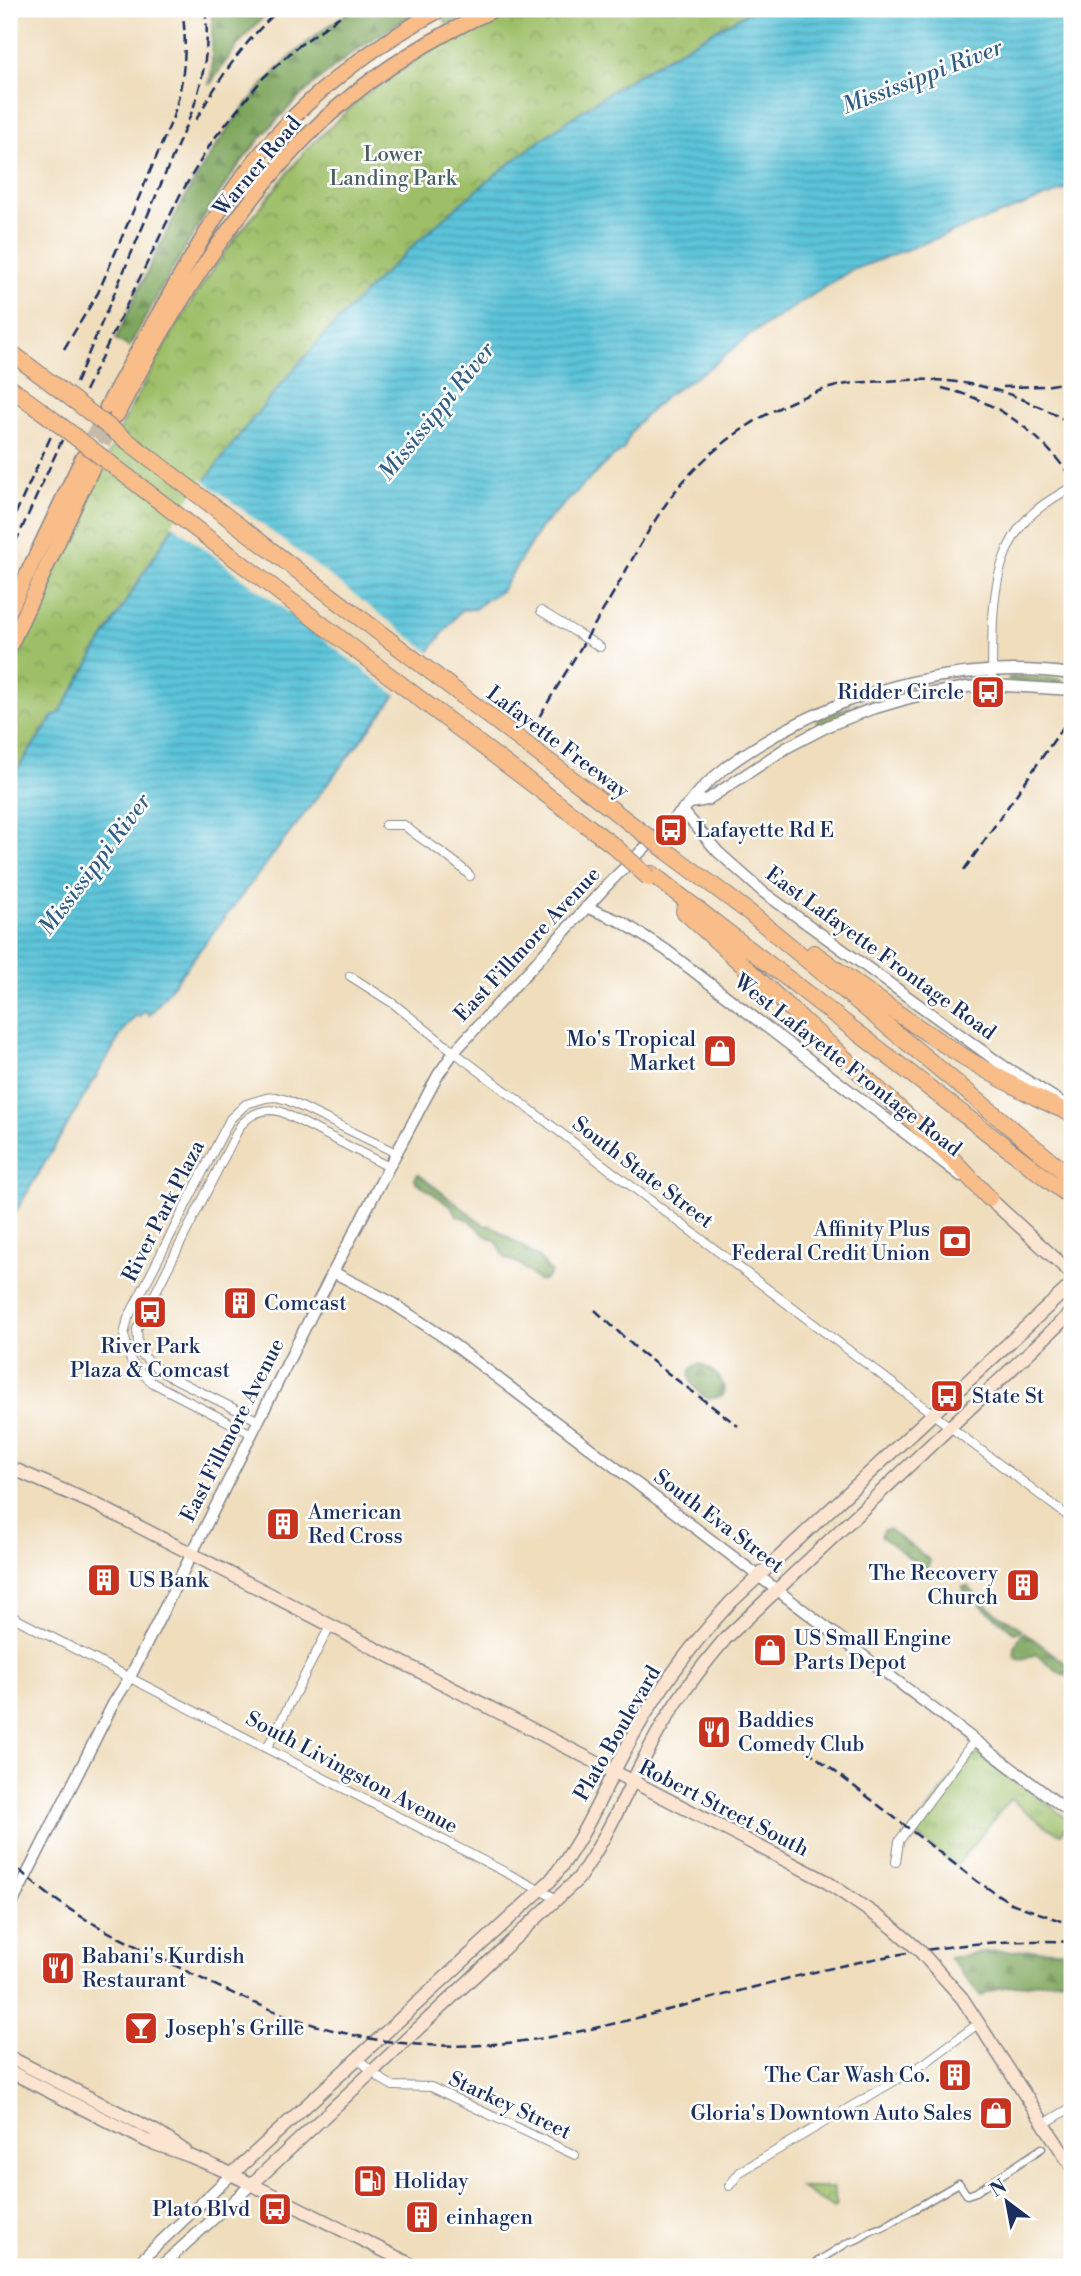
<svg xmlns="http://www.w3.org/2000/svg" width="1081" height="2276" viewBox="0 0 1081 2276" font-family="'Libre Bodoni',serif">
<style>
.grass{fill:url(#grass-tufts);stroke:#5c7763;stroke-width:2}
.forest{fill:url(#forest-firs);stroke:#4c6a5d;stroke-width:2}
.park{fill:url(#park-crowns);stroke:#5c7763;stroke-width:2}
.water{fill:url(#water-rules);stroke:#3c7a9c;stroke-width:2}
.pier{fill:#efddbc}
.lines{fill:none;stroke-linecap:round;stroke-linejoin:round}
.trunk-tunnel{stroke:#c5baa9;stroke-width:14;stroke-dasharray:14 7;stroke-linecap:butt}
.pedestrian-casing{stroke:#85868d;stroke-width:9}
.minor-casing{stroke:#85868d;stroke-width:10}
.tertiary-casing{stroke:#85868d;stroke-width:13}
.secondary-casing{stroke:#85868d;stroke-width:15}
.trunk-casing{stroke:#85868d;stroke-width:17}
.motorway-casing{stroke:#85868d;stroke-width:18}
.pedestrian{stroke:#fff;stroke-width:6}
.minor{stroke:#fff;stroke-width:8}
.tertiary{stroke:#fff;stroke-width:10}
.secondary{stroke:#fce5d0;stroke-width:12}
.trunk{stroke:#f8bd89;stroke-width:14}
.motorway{stroke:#f8bd89;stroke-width:16}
.rail{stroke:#1b2f5e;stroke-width:2.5;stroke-dasharray:10 5;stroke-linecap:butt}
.secondary-bridge-casing{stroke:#85868d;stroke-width:15;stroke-linecap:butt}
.motorway-bridge-casing{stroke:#85868d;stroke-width:18;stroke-linecap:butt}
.secondary-bridge{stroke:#fce5d0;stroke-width:12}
.motorway-bridge{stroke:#f8bd89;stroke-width:16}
.labels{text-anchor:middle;stroke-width:5;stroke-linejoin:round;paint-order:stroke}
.park-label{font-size:21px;fill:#496162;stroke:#fff}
.street-label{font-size:21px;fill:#1b2f5e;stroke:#fff}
.poi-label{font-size:21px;fill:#1b2f5e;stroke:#fff;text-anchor:start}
.water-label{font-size:23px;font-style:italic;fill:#2e5c83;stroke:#fff}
</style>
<defs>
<pattern id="grass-tufts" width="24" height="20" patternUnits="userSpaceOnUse" patternTransform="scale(1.75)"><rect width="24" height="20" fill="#9ebf68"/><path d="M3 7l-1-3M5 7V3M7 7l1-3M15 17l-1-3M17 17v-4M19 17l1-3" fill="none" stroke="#809c59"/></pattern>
<pattern id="forest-firs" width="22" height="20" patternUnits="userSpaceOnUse" patternTransform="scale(1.75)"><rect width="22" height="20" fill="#7ea65c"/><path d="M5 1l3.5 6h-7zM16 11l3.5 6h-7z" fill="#66884f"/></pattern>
<pattern id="park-crowns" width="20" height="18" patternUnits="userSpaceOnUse" patternTransform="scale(1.75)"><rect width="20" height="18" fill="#9ebf68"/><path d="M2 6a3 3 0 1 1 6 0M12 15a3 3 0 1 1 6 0" fill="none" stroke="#809c59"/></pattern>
<pattern id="water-rules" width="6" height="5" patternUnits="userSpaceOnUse" patternTransform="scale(1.75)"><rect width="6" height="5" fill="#5cc4d9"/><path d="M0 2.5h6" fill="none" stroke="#4ba0b3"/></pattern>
</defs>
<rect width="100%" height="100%" fill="#fff"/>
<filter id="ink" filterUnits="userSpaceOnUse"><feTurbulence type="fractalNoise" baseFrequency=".0143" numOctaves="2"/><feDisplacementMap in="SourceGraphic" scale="14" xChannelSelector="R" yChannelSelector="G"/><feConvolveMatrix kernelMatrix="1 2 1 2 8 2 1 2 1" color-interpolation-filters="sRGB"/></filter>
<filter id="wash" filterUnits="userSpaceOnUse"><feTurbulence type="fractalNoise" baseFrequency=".00686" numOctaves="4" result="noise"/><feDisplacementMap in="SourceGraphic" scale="28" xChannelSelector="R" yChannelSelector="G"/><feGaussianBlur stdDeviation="1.57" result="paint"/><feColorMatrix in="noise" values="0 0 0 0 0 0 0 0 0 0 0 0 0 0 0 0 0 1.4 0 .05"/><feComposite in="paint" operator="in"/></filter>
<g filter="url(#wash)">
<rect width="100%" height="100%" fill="#efddbc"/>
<path class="grass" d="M455,9h25l-33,16 -4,-10z
M1011,677l47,2 4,2 -2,3 -49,-3 -3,-2z
M957,680l1,4 -85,19 -53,21 -3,-2 1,-3c46,-18 90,-32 139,-39z
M976,1754h4l86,64 1,9 -6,7 -13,-6 -38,-29 -54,67 -44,-35 56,-74z"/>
<path class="forest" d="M212,9h60c-26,23 -44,48 -63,77l3,-16z
M354,9h70c-74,38 -141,95 -190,163 -39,55 -72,116 -105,175l-13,-8c58,-126 114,-255 238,-330z
M418,1174l66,51 8,1 47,32 12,15 -6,7 -7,1 -18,-17 -15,-6 -9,-17 -13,-7 -14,-14 -13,-5 -5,-9 -35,-24 -1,-4z
M700,1364c14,7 27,17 23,32l-15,3c-12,-7 -30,-29 -8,-35z
M888,1529l42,31 -2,9 -5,-1 -42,-32 2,-6z
M967,1586c10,10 20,20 31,28 8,6 18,8 23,17l-6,2 -37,-30 -12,-6 -3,-10z
M1024,1632l48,36v10c-15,-4 -23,-15 -36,-24 -4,1 -7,4 -11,5 -18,5 -9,-20 -1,-27z
M1035,1950l37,2v26l-74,10 -17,8 -32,-38 35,-6z"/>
<path class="park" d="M516,9h239c-55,29 -109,59 -160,93 -150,100 -280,230 -387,375 -55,75 -101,157 -149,237l-6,2 -44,65v-111l118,-255 46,-84 32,-50 25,-36 77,-96 54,-51 71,-48z
M801,2188h32l4,18 -3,2z"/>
<path class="water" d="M755,9h317v178l-222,84 -100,64 -38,31 -46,30 -28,27 -8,11 -7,16 -13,9 -69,68 -40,64 -17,10 -9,8 -14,1 -311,405 -5,-4 -6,6 -3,-2 -11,13 -116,195v-442l45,-65 5,-2c48,-80 94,-162 149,-237 107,-145 237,-275 387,-375 51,-34 105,-64 160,-93z"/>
<path class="pier" d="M202,479l230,175 -33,43 -227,-173z"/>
</g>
<g filter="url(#ink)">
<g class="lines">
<path class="trunk-tunnel" d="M83,456l22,-44
M94,463l22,-45"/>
<g class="pedestrian-casing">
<path id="pedestrian" d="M808,2267l41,-25c12,-1 20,-14 33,-14l77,-45 8,12 9,-3 66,-44"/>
</g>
<g class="minor-casing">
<path id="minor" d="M541,611l59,36
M992,685c1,-55 -5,-124 36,-167 12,-13 29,-22 44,-31
M385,825h19c21,19 47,30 66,51
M350,976l44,28 60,48 618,467
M259,1421l-98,-49 -19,-17 -4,-12 -1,-14 103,-203c11,-13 26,-19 42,-14l107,55
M252,1434l-99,-51 -14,-12 -8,-10 -7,-26 4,-17 14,-27 88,-172 16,-15 20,-6 10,-1 11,3 109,53
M9,1615l548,284
M267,1748l63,-122
M896,1862l3,-21 75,-100
M357,2058l24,21 12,7 38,1 144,68
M1044,2124l28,-17
M729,2186l11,-14 185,-109 54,-40"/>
</g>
<g class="tertiary-casing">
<path id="tertiary" d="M690,803l17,-3 79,-52 44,-23 39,-15 44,-13 54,-10 25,-2 80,5
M682,810l36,42 45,40 239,173 59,37
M586,907l36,15 44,28 295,226
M333,1272l56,29 56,37 627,476
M9,1910l104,-206 17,-27 203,-405 105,-197 16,-23 155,-169 81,-80c19,-26 47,-45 74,-61 90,-55 203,-83 308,-68
M134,2267l97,-92
M160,2267l92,-83"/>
</g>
<g class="secondary-casing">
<path id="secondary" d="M989,1198l83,76
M9,1467l88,38 727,375 66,45
M962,1998l110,169
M9,2057l146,74 30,20
M9,2071l138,70 43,15 33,14 193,97
M231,2175l319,-294c32,-38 49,-82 72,-125 29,-56 65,-107 108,-153l342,-319
M252,2184l326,-305c33,-47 54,-101 82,-150 19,-33 42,-63 66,-91l346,-326"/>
</g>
<g class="trunk-casing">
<path id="trunk" d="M107,407c22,-42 46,-83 70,-125 19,-32 37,-64 58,-95 53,-76 125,-135 207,-178
M117,415c52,-103 133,-232 220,-307 48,-42 101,-73 158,-99
M9,612l74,-155
M9,648l85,-184"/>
</g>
<g class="motorway-casing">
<path id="motorway" d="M9,387l30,22
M171,510l443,336
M668,852l82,61 322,265
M652,874l420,324
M684,911l255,234 50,53
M814,953c83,61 164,120 258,161"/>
</g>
<use href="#pedestrian" class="pedestrian"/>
<use href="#minor" class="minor"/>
<use href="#tertiary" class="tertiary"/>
<use href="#secondary" class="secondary"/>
<use href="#trunk" class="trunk"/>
<use href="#motorway" class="motorway"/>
<path class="rail" d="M196,120c23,-41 49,-80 84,-111
M64,349l34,-56 74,-173c12,-36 16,-74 10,-111
M76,383l117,-274c11,-33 17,-66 12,-100
M1003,387l42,-1 27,-5
M942,388c54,12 99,45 130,91
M85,391l95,-196 33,-55 51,-63 32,-29 54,-39
M9,528l43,-94
M9,557l53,-117
M532,729c26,-44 53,-88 79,-132 22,-38 42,-79 70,-113 38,-45 102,-87 161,-99 15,-3 32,-3 47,-4 69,-6 124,8 183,43
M964,870l108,-156
M595,1310l45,42 98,74
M794,1740l184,142 33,21 61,22
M9,1859c47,52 114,80 175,111 73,36 136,64 218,73 103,11 190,-13 288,-39 121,-32 256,-70 382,-62"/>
<g class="secondary-bridge-casing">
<path id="secondary-bridge" d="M890,1925l29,25 43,48"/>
</g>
<g class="motorway-bridge-casing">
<path id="motorway-bridge" d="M9,351l659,501
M39,409l132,101
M614,846l35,32"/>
</g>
<use href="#secondary-bridge" class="secondary-bridge"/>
<use href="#motorway-bridge" class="motorway-bridge"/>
</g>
</g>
<defs>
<g id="bus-square" transform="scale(1.75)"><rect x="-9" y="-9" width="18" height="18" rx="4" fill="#c8321e" stroke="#fff"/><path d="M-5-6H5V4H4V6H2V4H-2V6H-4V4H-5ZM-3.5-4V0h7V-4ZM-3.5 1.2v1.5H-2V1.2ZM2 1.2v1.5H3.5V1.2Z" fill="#fff"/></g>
<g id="shop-square" transform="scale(1.75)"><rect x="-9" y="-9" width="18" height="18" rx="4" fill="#c8321e" stroke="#fff"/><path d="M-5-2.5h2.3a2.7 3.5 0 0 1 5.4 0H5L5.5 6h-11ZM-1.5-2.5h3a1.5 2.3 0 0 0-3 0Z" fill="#fff"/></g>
<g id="bank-square" transform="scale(1.75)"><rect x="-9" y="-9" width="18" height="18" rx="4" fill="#c8321e" stroke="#fff"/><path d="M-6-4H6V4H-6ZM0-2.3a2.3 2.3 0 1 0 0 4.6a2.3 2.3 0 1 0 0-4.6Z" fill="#fff"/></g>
<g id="building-square" transform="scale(1.75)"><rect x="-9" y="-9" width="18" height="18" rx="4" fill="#c8321e" stroke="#fff"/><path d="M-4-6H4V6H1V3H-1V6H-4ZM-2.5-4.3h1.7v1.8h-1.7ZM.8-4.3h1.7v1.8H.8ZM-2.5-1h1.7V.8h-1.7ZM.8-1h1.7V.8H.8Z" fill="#fff"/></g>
<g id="restaurant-square" transform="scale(1.75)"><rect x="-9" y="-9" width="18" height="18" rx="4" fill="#c8321e" stroke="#fff"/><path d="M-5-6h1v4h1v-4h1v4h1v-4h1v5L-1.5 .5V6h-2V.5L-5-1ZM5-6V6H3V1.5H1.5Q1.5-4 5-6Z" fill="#fff"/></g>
<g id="bar-square" transform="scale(1.75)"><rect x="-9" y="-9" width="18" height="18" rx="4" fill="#c8321e" stroke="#fff"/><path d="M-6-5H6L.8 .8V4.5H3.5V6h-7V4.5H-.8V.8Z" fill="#fff"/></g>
<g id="fuel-square" transform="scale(1.75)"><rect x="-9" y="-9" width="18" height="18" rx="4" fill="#c8321e" stroke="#fff"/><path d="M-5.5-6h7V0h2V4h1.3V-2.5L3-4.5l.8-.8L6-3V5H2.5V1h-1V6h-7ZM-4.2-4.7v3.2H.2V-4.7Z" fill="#fff"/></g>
</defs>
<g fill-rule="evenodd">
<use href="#bus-square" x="988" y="692"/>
<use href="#bus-square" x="671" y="830"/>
<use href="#shop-square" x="720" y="1051"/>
<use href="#bank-square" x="955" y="1241"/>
<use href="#building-square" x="240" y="1303"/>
<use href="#bus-square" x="150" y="1312"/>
<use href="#bus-square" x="947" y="1396"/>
<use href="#building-square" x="283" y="1524"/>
<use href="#building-square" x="104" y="1580"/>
<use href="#building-square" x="1023" y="1585"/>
<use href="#shop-square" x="770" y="1650"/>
<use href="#restaurant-square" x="714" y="1732"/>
<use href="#restaurant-square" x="58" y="1968"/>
<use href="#bar-square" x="141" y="2028"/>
<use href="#building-square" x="955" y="2075"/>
<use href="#shop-square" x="996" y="2113"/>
<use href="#fuel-square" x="370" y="2181"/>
<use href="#bus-square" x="275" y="2209"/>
<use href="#building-square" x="422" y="2217"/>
</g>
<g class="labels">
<g class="park-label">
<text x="393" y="161">Lower<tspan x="393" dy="24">Landing Park</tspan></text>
</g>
<g class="street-label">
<text transform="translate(257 166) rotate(-50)" y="7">Warner Road</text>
<text transform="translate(558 742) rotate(37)" y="7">Lafayette Freeway</text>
<text transform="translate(527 944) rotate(-47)" y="7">East Fillmore Avenue</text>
<text transform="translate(881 953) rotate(36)" y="7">East Lafayette Frontage Road</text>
<text transform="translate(848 1065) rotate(38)" y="7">West Lafayette Frontage Road</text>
<text transform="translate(643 1172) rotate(37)" y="7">South State Street</text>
<text transform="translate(163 1211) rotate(-63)" y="7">River Park Plaza</text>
<text transform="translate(232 1430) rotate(-63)" y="7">East Fillmore Avenue</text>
<text transform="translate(719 1521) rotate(37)" y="7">South Eva Street</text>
<text transform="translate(617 1733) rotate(-60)" y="7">Plato Boulevard</text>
<text transform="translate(352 1772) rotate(28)" y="7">South Livingston Avenue</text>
<text transform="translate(724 1808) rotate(27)" y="7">Robert Street South</text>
<text transform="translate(510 2105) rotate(25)" y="7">Starkey Street</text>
</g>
<g class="poi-label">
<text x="964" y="699" text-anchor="end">Ridder Circle</text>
<text x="696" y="837">Lafayette Rd E</text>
<text x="696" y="1046" text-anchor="end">Mo's Tropical<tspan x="696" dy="24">Market</tspan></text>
<text x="930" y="1236" text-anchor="end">Affinity Plus<tspan x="930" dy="24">Federal Credit Union</tspan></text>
<text x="264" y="1310">Comcast</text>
<text x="150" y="1353" text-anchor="middle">River Park<tspan x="150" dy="24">Plaza &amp; Comcast</tspan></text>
<text x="972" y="1403">State St</text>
<text x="308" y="1519">American<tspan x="308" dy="24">Red Cross</tspan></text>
<text x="998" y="1580" text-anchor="end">The Recovery<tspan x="998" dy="24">Church</tspan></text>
<text x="128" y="1587">US Bank</text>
<text x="794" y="1645">US Small Engine<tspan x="794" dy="24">Parts Depot</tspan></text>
<text x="738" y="1727">Baddies<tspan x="738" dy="24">Comedy Club</tspan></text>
<text x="82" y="1963">Babani's Kurdish<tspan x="82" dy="24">Restaurant</tspan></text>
<text x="166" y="2035">Joseph's Grille</text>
<text x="930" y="2082" text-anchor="end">The Car Wash Co.</text>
<text x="972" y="2120" text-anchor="end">Gloria's Downtown Auto Sales</text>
<text x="394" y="2188">Holiday</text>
<text x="250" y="2216" text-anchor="end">Plato Blvd</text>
<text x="446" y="2224">einhagen</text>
</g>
<g class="water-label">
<text transform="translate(922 76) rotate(-21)" y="8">Mississippi River</text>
<text transform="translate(436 411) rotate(-51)" y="8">Mississippi River</text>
<text transform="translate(94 864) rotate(-53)" y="8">Mississippi River</text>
</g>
</g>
<rect width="1081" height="2276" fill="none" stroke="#fff" stroke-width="35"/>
<g transform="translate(1007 2202) rotate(328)" stroke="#ffffff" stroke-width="5" paint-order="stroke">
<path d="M0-5L12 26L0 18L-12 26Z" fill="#1b2f5e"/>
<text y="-10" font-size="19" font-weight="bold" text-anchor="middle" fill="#1b2f5e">N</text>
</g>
</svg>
